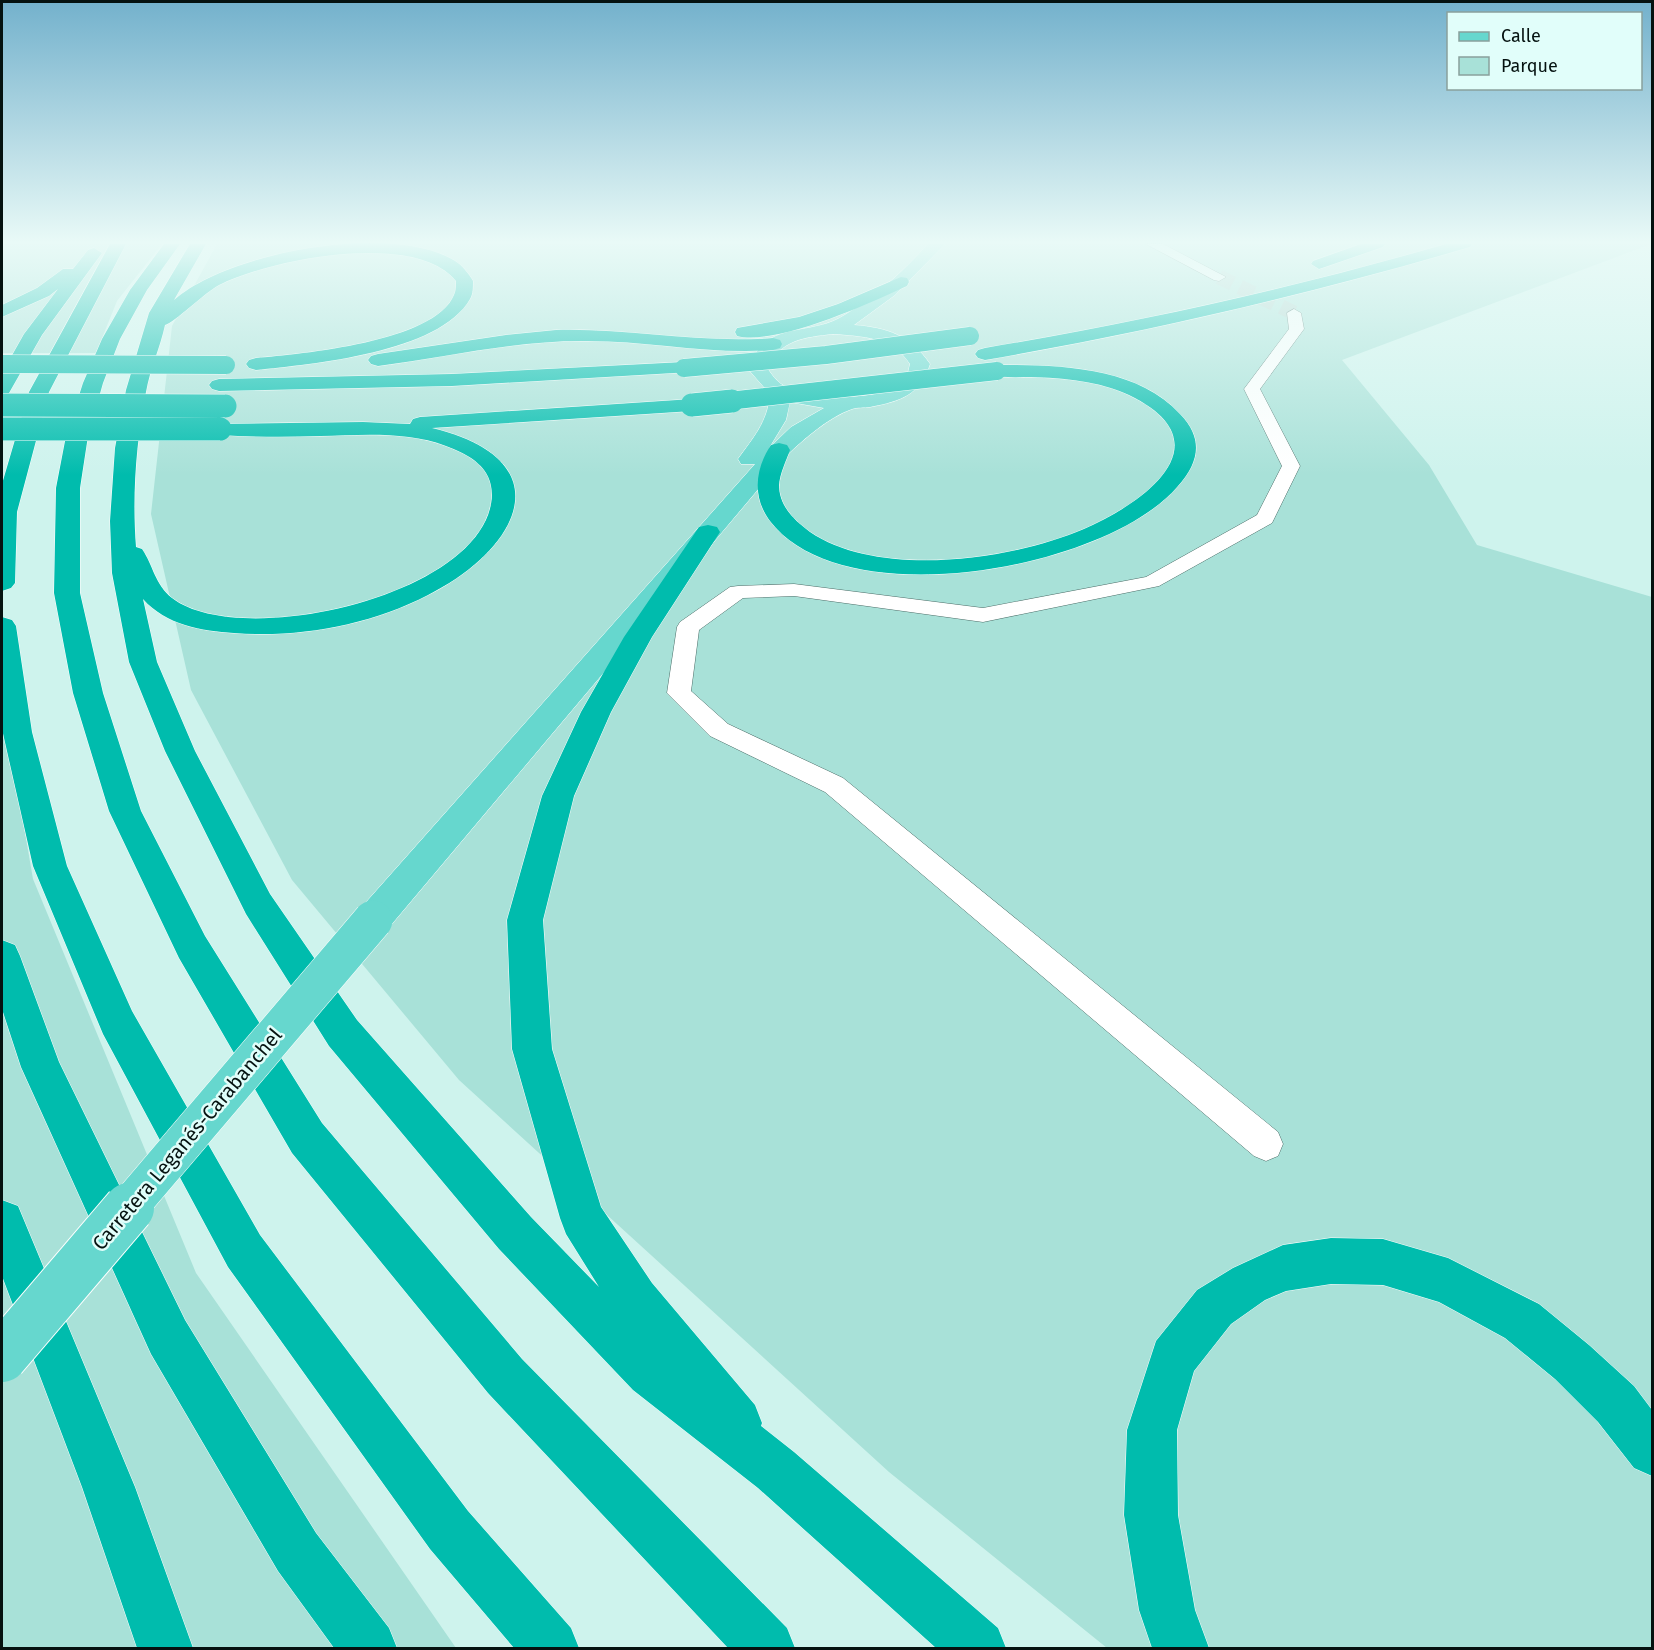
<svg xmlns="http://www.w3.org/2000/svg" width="1654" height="1650" viewBox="0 0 1654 1650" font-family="'Fira Sans',sans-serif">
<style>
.green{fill:#a8e1d8}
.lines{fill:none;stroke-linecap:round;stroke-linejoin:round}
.minor-tunnel{stroke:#b0d1cc;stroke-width:15;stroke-dasharray:15 8;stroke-linecap:butt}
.minor-casing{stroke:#4c6d68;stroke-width:1}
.major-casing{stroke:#fff;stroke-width:1}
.highway-casing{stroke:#fff;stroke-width:1}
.minor{fill:#fff;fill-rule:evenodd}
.major{fill:#66d7ce;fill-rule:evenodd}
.highway{fill:#00bcad;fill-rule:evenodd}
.major-bridge-far1-casing{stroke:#fff;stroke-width:40;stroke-linecap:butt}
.major-bridge-casing{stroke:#fff;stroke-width:52;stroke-linecap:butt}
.highway-bridge-far1-casing{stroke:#fff;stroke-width:19;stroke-linecap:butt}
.highway-bridge-casing{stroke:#fff;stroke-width:24;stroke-linecap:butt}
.major-bridge-far1{stroke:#66d7ce;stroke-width:39}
.major-bridge{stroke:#66d7ce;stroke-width:50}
.highway-bridge-far1{stroke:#00bcad;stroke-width:18}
.highway-bridge{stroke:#00bcad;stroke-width:23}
.labels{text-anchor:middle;stroke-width:5;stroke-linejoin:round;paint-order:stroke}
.near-street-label{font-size:20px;fill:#051210;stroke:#e1fefa}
</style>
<rect width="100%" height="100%" fill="#cef3ed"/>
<path class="green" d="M2,244h160l-45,57 -21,52h-94z
M217,244h1434l-309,116 87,105 48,80 175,52v1051h-545l-218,-176 -430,-392 -167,-200 -101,-190 -40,-176 21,-188z
M2,699l31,180 163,394 260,375h-454z"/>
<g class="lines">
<path class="minor-tunnel" d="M1219,277l75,36"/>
<g class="minor-casing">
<path id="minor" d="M1146,244h17l63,33 -7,4 -5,-1z
M1294,309l7,4 3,16 -44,60 40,77 -28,57 -113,63 -176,36 -189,-26 -51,2 -44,32 -8,61 37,33 115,54 435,354 5,12 -5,12 -12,5 -12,-5 -429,-364 -115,-56 -43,-43 10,-66 3,-5 50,-35 8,-1 56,-2 189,24 163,-31 111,-62 25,-49 -38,-77 45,-60 -2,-16z"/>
</g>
<g class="major-casing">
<path id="major" d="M928,244h17l-50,51 -41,30c34,3 56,10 76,39 -10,31 -29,37 -60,43 -6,1 -13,0 -18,2 -23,8 -48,30 -65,46l-401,476 -13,4 -13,-4 -5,-11 5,-11 395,-445h-14l-3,-5c15,-21 30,-37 32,-65l-22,-25c19,-51 59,-31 95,-53 32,-19 60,-44 85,-72zM833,334c29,2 60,3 77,30 -1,4 -2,10 -4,13 -19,27 -92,22 -118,11 -9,-4 -15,-11 -20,-19 10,-29 37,-32 65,-35zM790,402l34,6 -33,19 -22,21 17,-28z"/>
</g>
<g class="highway-casing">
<path id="highway" d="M110,244h16l-77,148 -32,120 -2,71 -4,5 -9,3v-107l27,-92z
M164,244h16l-33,46 -27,49 -17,44 -15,53 -8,52v105l23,100 38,118 64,125 117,187 200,236 265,269 8,20h-67l-240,-255 -196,-240 -113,-195 -70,-147 -36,-118 -19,-100 2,-105 10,-52 17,-53 19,-44 28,-49z
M190,244h16l-32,56c54,-48 218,-78 281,-39 7,4 14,13 18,20 0,6 0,13 -3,18 -31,54 -158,65 -214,71l-7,-2 -3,-4 3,-4 7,-2c45,-4 179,-16 198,-63 2,-4 2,-9 2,-14 -41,-51 -185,-22 -237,4 -15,8 -45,38 -54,40 -5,23 -15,44 -19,67 -10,50 -14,104 -10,155l6,2c11,16 13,36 30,49 68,53 317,-3 320,-103 0,-28 -22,-40 -46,-49 -39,-15 -84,-11 -126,-10 -33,1 -67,1 -100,-1l-8,-1 -3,-5 3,-5 151,-2 47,2 3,-5 7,-2 272,-18 7,2 3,4 -3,4 -7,2 -260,17c132,32 89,120 -4,167 -58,30 -128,43 -194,38 -32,-2 -68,-8 -91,-34l14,63 38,89 75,143 87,126 174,197 68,70 -33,-53 -6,-16 -48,-169 -5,-129 35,-124 39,-84 43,-75 75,-110 9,-2 9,2 3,5 -68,105 -41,75 -37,84 -31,124 9,129 49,158 51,76 103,122 7,18 -1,3 33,26 204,176 8,20h-70l-178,-160 -125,-98 -134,-141 -170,-203 -83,-132 -81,-163 -36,-89 -17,-89 -2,-52 5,-73 11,-58 23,-77z
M1361,244h24l-2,3 -58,20 -6,2 -8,-5 2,-3z
M1446,244h26l-2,3c-160,47 -321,85 -485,113l-7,-2 -3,-4 3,-4 7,-2c156,-26 309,-60 461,-104z
M94,248l8,5 -60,82 -33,58 -7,2v-22l22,-39 34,-45 -9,7 -47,21v-12l35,-17 26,-19h10l15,-19z
M901,277l6,1 2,4 -2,4c-37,17 -130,60 -170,50l-2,-4 2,-4 62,-11 39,-13z
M556,330c73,-2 144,14 217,8l7,2 2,4 -2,4 -7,2c-64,5 -127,-10 -191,-9 -69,0 -136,16 -204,25l-7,-2 -3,-4 3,-4 7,-2 128,-19z
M684,362l7,2 3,4 -3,4 -239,14 -233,5 -7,-2 -3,-4 3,-4 7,-2 233,-5z
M997,365c60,0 139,1 183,49 24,25 19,48 -2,72 -70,83 -334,132 -408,35 -18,-24 -15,-52 1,-76l8,-2 8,2 3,5c-4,11 -10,23 -11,35 0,21 15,35 31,47 69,47 202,28 274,-3 60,-26 144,-86 45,-134 -30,-14 -65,-17 -98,-18 -14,0 -28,1 -41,-2l-3,-4 3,-4z
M2,617l10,3 4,6 16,106 35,134 65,145 128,224 208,276 103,117 8,20h-65l-84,-99 -202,-282 -125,-233 -70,-168 -31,-137z
M2,940l13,5 5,11 39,106 126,258 131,213 73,95 8,20h-63l-56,-77 -127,-217 -130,-287 -19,-58z
M2,1200l16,6 117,281 58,161h-56l-55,-161 -80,-211z
M1331,1238l52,1 65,19 91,46 50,41 45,41 18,24v66l-18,-8 -36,-46 -43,-43 -50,-41 -66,-36 -56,-17 -52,-1 -45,7 -21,9 -34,24 -37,47 -17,59 1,85 17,95 14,38h-57l-13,-38 -15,-95 3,-85 29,-89 41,-51 36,-22 50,-23z"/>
</g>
<use href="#minor" class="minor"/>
<use href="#major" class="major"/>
<use href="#highway" class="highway"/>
<g class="major-bridge-far1-casing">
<path id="major-bridge-far1" d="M127,1209l246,-289"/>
</g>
<g class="major-bridge-casing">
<path id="major-bridge" d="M2,1357l127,-149"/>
</g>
<g class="highway-bridge-far1-casing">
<path id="highway-bridge-far1" d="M2,364l224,1
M684,368l142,-13 144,-19
M719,402l278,-31"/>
</g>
<g class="highway-bridge-casing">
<path id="highway-bridge" d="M2,405l223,1
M692,405l40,-4
M2,429h218"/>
</g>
<use href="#major-bridge-far1" class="major-bridge-far1"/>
<use href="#major-bridge" class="major-bridge"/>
<use href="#highway-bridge-far1" class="highway-bridge-far1"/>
<use href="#highway-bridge" class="highway-bridge"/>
</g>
<linearGradient id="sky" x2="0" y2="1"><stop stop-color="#73b1cc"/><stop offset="0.51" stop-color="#e9faf7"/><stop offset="1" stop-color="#e9faf7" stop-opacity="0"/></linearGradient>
<rect width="1654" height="475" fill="url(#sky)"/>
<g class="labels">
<g class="near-street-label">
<text transform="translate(187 1139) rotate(-50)" y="7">Carretera Leganés-Carabanchel</text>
</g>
</g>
<rect width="1654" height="1650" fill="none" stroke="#051210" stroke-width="6"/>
<rect x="1447" y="12" width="195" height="78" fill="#e1fefa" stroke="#89a09c" stroke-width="1.5"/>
<rect x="1459" y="32" width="30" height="9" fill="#66d7ce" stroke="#89a09c" stroke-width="1.5"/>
<text x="1501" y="42" font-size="18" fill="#051210">Calle</text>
<rect x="1459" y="57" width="30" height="18" fill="#a8e1d8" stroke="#89a09c" stroke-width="1.5"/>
<text x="1501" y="72" font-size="18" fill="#051210">Parque</text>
</svg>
